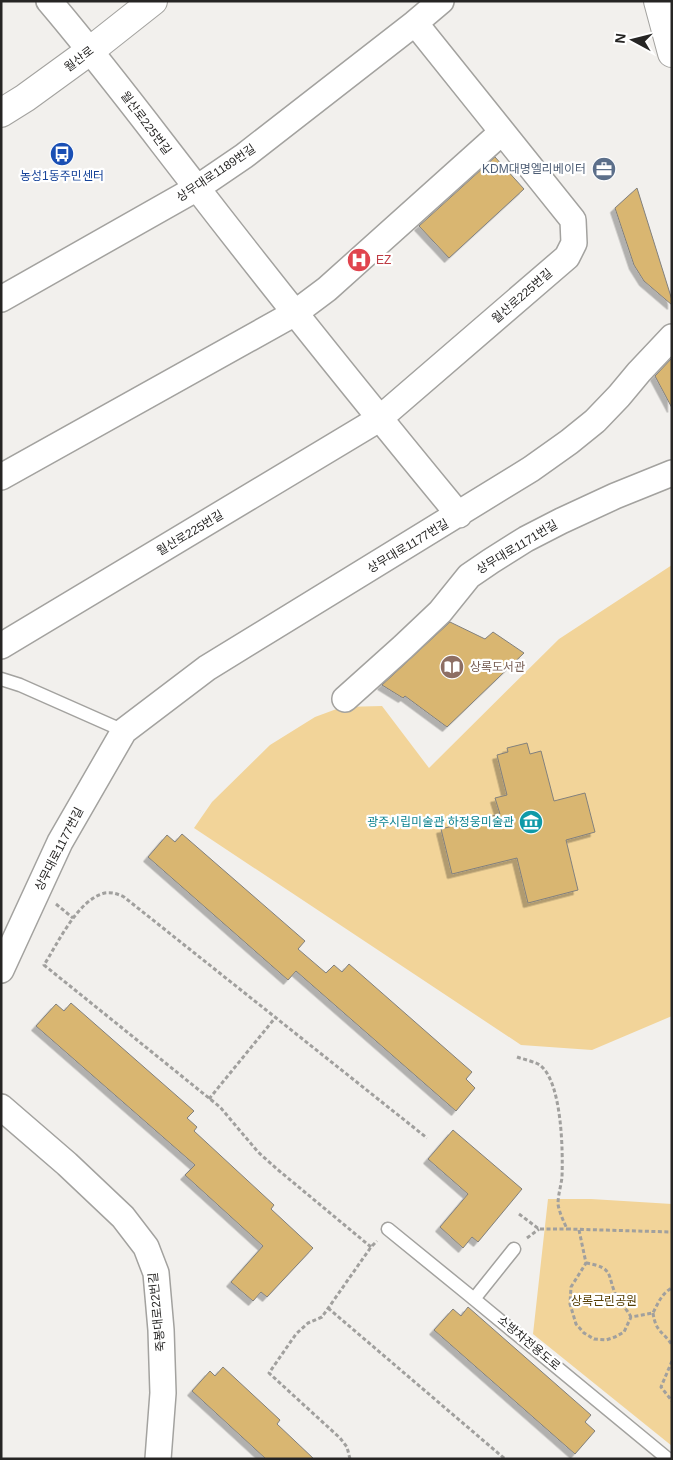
<svg xmlns="http://www.w3.org/2000/svg" width="673" height="1460" viewBox="0 0 673 1460" font-family="Helvetica,'Noto Sans KR',sans-serif">
<style>
.green{fill:#f2d499}
.building{fill:#d9b671;stroke:#82807d;filter:url(#shadow)}
.lines{fill:none;stroke-linecap:round;stroke-linejoin:round}
.lane-casing{stroke:#a3a29f;stroke-width:15}
.street-casing{stroke:#a3a29f;stroke-width:28}
.secondary-casing{stroke:#a3a29f;stroke-width:30}
.path{stroke:#a1a09e;stroke-width:3;stroke-dasharray:4 2.5;stroke-linecap:butt}
.lane{stroke:#fff;stroke-width:12}
.street{stroke:#fff;stroke-width:25}
.secondary{stroke:#fff;stroke-width:28}
.labels{text-anchor:middle;stroke-width:4.5;stroke-linejoin:round;paint-order:stroke}
.street-label{font-size:12px;fill:#262524;stroke:#fff}
.service-label{font-size:12px;fill:#4e5e75;stroke:#fff;text-anchor:end}
.transit-label{font-size:12px;fill:#164399;stroke:#fff}
.health-label{font-size:12px;fill:#be3a42;stroke:#fff;text-anchor:start}
.education-label{font-size:12px;fill:#785e54;stroke:#fff;text-anchor:start}
.culture-label{font-size:12px;fill:#0d838f;stroke:#fff;text-anchor:end}
.park-label{font-size:12px;fill:#553e04;stroke:#fff}
</style>
<defs>
<filter id="shadow"><feDropShadow dx="-4.5" dy="4.5" stdDeviation="0" flood-color="#0004"/></filter>
</defs>
<rect width="100%" height="100%" fill="#f2f0ed"/>
<path class="green" d="M672,565v451l-80,34 -71,-5 -327,-217 18,-26 58,-57 45,-28 27,-10 40,-1 47,62 130,-129z
M548,1199h43l81,5v242l-139,-112z"/>
<path class="building" d="M495,157l29,32 -75,69 -30,-32z
M637,188l35,112v5l-28,-24 -10,-16 -19,-57z
M672,358v50l-17,-32z
M450,622l35,17 8,-7 31,21 -77,74 -42,-31 -2,2 -21,-13z
M527,743l3,11 11,-3 13,50 31,-8 10,39 -29,8 12,50 -50,13 -11,-45 -65,16 -11,-45 59,-15 -5,-16 12,-3 -10,-40 11,-3 -1,-4z
M182,834l123,107 -7,8 28,24 8,-8 8,7 7,-8 123,108 -6,7 9,9 -19,23 -160,-140 -8,9 -140,-123 19,-22 8,7z
M71,1003l123,108 -7,7 10,9 -3,4 80,74 -3,4 42,39 -46,49 -6,-5 -8,9 -22,-19 32,-36 -78,-71 10,-10 -159,-139 20,-22 8,7z
M453,1130l69,59 -44,53 -6,-5 -9,11 -23,-21 28,-33 -40,-35z
M468,1307l123,108 -6,7 10,9 -20,23 -141,-124 19,-21 8,7z
M223,1367l57,53 -3,4 37,35h-48l-74,-68 18,-20 5,5z"/>
<g class="lines">
<g class="lane-casing">
<path id="lane" d="M1,679l19,6 104,46
M388,1229l86,70 194,160
M474,1299l40,-50"/>
</g>
<g class="street-casing">
<path id="street" d="M49,1c52,61 99,124 148,187 85,110 173,219 262,327
M1,299l196,-111 47,-32 171,-133 26,-22
M1,477l294,-164 32,-24 175,-157
M1,646l378,-227 188,-162 7,-14 -1,-23 -158,-197
M345,699l58,-52 37,-35 29,-36 22,-15 35,-22 35,-18 54,-25 57,-23
M1,970l59,-128 64,-111 83,-63 324,-199 38,-27 26,-21 24,-25 20,-24 33,-35
M1,1107l66,57 56,53 23,30 10,26 5,57 2,63 -5,66"/>
</g>
<g class="secondary-casing">
<path id="secondary" d="M658,1l14,52
M1,113l24,-15 66,-48 62,-49"/>
</g>
<path class="path" d="M56,904l17,14
M517,1057c5,2 20,5 24,9 21,18 22,85 21,111 -1,9 -4,18 -4,27 1,8 6,18 9,25l105,3
M209,1099l66,-81
M519,1214l20,15h28
M579,1230l7,33 -15,24 -1,17 6,20 8,9 10,6 12,1 9,-3 9,-5 7,-15 22,-4c5,-10 9,-20 19,-25
M527,1238l12,-9
M371,1247l-94,-78 -19,-17 -38,-45 -176,-142c14,-22 34,-66 61,-72 7,-1 13,1 19,4l303,241
M586,1263c30,5 20,13 31,34 4,8 10,12 14,20
M328,1308l177,151
M653,1313c3,20 10,18 19,32
M672,1361l-11,26 11,14
M350,1459l-3,-12 -7,-9 -71,-65 27,-39 12,-11 14,-6 49,-70 6,-6"/>
<use href="#lane" class="lane"/>
<use href="#street" class="street"/>
<use href="#secondary" class="secondary"/>
</g>
<defs>
<g id="bus-disc" transform="scale(1.25)"><circle r="9.5" fill="#1a4fb4" stroke="#fff"/><path d="M-5-6H5V4H4V6H2V4H-2V6H-4V4H-5ZM-3.5-4V0h7V-4ZM-3.5 1.2v1.5H-2V1.2ZM2 1.2v1.5H3.5V1.2Z" fill="#fff"/></g>
<g id="office-disc" transform="scale(1.25)"><circle r="9.5" fill="#5c6f8a" stroke="#fff"/><path d="M-6-3h4V-5.5h4V-3h4V5H-6ZM-1-4.5V-3h2v-1.5ZM-6 0V1H6V0Z" fill="#fff"/></g>
<g id="hospital-disc" transform="scale(1.25)"><circle r="9.5" fill="#e0444e" stroke="#fff"/><path d="M-5-5h3v3.5h4V-5h3V5h-3V1.5h-4V5h-3Z" fill="#fff"/></g>
<g id="library-disc" transform="scale(1.25)"><circle r="9.5" fill="#8d6e63" stroke="#fff"/><path d="M-6-4Q-3-5.5-.7-3.5V5Q-3 3-6 4ZM6-4Q3-5.5 .7-3.5V5Q3 3 6 4Z" fill="#fff"/></g>
<g id="museum-disc" transform="scale(1.25)"><circle r="9.5" fill="#0f9aa8" stroke="#fff"/><path d="M0-6L6-3V-2H-6V-3ZM-5-1h2V3h-2ZM-1-1h2V3h-2ZM3-1h2V3H3ZM-6 4H6V6H-6Z" fill="#fff"/></g>
</defs>
<g fill-rule="evenodd">
<use href="#bus-disc" x="62" y="154"/>
<use href="#office-disc" x="604" y="169"/>
<use href="#hospital-disc" x="359" y="260"/>
<use href="#library-disc" x="452" y="667"/>
<use href="#museum-disc" x="531" y="822"/>
</g>
<g class="labels">
<g class="street-label">
<text transform="translate(79 59) rotate(-37)" y="4">월산로</text>
<text transform="translate(146 123) rotate(53)" y="4">월산로225번길</text>
<text transform="translate(216 173) rotate(-34)" y="4">상무대로1189번길</text>
<text transform="translate(522 296) rotate(-41)" y="4">월산로225번길</text>
<text transform="translate(190 533) rotate(-31)" y="4">월산로225번길</text>
<text transform="translate(408 546) rotate(-31)" y="4">상무대로1177번길</text>
<text transform="translate(517 547) rotate(-31)" y="4">상무대로1171번길</text>
<text transform="translate(59 849) rotate(-63)" y="4">상무대로1177번길</text>
<text transform="translate(157 1312) rotate(-96)" y="4">죽봉대로22번길</text>
<text transform="translate(529 1343) rotate(40)" y="4">소방차전용도로</text>
</g>
<g class="service-label">
<text x="586" y="173">KDM대명엘리베이터</text>
</g>
<g class="transit-label">
<text x="62" y="180">농성1동주민센터</text>
</g>
<g class="health-label">
<text x="376" y="264">EZ</text>
</g>
<g class="education-label">
<text x="470" y="671">상록도서관</text>
</g>
<g class="culture-label">
<text x="514" y="826">광주시립미술관 하정웅미술관</text>
</g>
<g class="park-label">
<text x="604" y="1305">상록근린공원</text>
</g>
</g>
<rect width="673" height="1460" fill="none" stroke="#262524" stroke-width="5"/>
<g transform="translate(633 40) rotate(277)" stroke="#ffffff" stroke-width="4" paint-order="stroke">
<path d="M0-4L9 19L0 12L-9 19Z" fill="#262524"/>
<text y="-8" font-size="14" font-weight="bold" text-anchor="middle" fill="#262524">N</text>
</g>
</svg>
